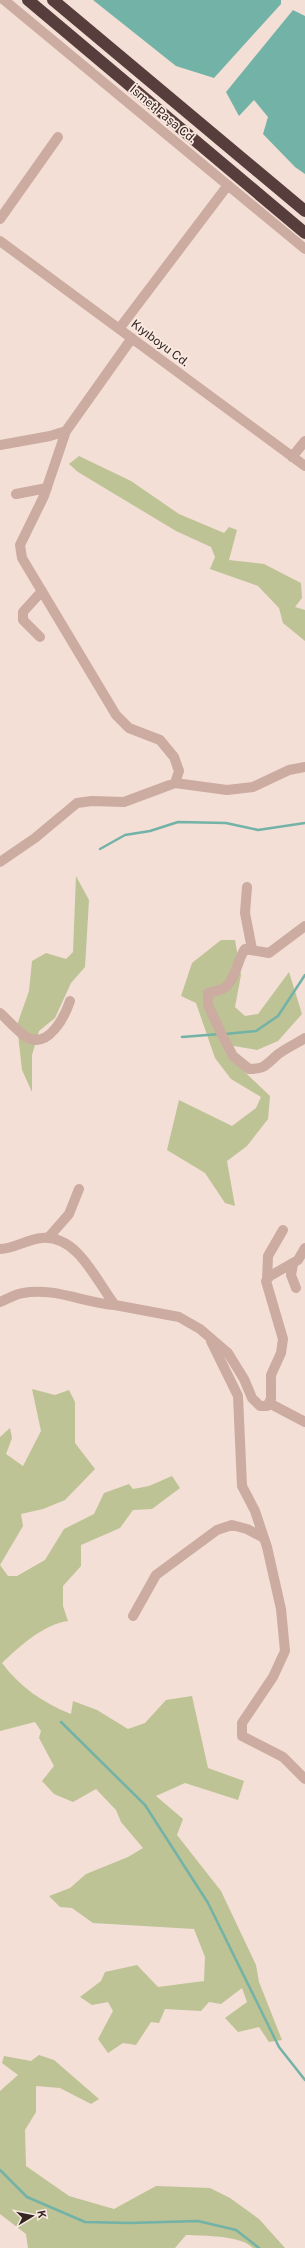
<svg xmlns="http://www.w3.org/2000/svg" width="305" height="2248" viewBox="0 0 305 2248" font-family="'Public Sans',sans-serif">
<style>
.green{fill:#bdc395}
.water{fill:#72b2a7}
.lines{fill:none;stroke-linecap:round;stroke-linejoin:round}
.stream{stroke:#72b2a7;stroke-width:2.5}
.minor{stroke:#ccaba1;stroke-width:10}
.highway{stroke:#573d3b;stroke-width:12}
.labels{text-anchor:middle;stroke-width:3.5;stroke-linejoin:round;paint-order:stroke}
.street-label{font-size:12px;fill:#352624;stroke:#faeae2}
</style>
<rect width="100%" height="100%" fill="#f3dfd5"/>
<path class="green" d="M79,456l52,25 48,33 45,19 5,-6 8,3 -8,30 35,4 37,19 1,15 -7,9 10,3v31l-22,-18 -4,-15 -21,-22 -48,-17 5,-12 -4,-10 -35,-16 -98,-59 -9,-8z
M76,876l13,24 -4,67 -14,16 -16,35 -16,13 -7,24v37l-10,-22 -5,-45 12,-34 3,-30 14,-8 20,6 7,-7z
M221,940h14l6,35 -6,32 10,9 13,-2 31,-42 13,42 -24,27 -21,9 -23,-4 -8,8 44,42 -2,23 -21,27 -20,15 8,45 -10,-3 -20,-30 -38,-23 12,-50 53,26 24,-18 5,-11 -30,-18 -16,-21 -19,-55 -15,-7 11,-33z
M32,1389l23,6 14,-5 6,12v41l20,26 -30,31 -22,9 -22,5 2,12 -23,39 8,11h9l28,-16 19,-31 30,-15 10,-21 25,-9 4,5 16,-3 23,-10 8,12 -28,21 -19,1 -13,18 -39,17v21l-18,20v20l5,15c-24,3 -48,25 -66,42 18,24 41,40 69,51l2,-13 24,9 31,19 17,-6 21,-23 26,-4 16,72 36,13 -6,19 -53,-17 -29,13 27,23 -6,16 44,56 35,74 3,17 23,58 -13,2 -10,-15 -21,5 -13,-14 22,-16 -5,-14 -21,16 -12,-2 -8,9 -36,-2 -6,14 -8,-1 -15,23 -13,-2 -15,10 -10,-14 15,-28 -5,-9 -16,3 -12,-8 21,-16 4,-9 32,-7 21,22 46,-6 1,-24 -11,-28 -101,-6 -21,-15 -12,-1 -11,-11 21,-8 16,-14 42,-17 15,-9 -22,-26 -5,-12 -20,-21 -23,13 -19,-8 -12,-13 12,-15 -15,-28 2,-7 -6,-9 -35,9v-294l10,-9 2,10 -6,16 17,12 18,-35z
M39,2055l15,5 45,39 -8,5 -31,-16 -24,-2v26l-11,18 1,36 43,30 45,13 42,-23 54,2 20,10 29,21 26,29h-32c-12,-13 -49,-12 -67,-13l-11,13h-147l-2,-14 -26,-20v-123l18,-16 -16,-12 2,-7 27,5z"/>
<path class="water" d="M93,0h188v4l-67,74 -38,-12z
M293,10l12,6v158l-10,-7 -32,-33 5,-17 -14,-17 -15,16 -13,-24z"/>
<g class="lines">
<path class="stream" d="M100,849l25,-14 25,-4 28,-9 48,1 32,7 47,-7
M225,1034l31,-3 22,-15 27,-41
M182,1037l38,-3
M61,1722l84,83 63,98 71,144 26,33
M0,2170l27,27 58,25 45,1 68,-2 38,9 23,18"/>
<path class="minor" d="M4,0l301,249
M0,219l58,-82
M0,241l305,225
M119,329l109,-144
M66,431l-22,65 -24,49 2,13 94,157 13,13 31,12 14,17 5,14 -4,12
M0,445l50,-9 16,-5 66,-93
M292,457l13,-16
M16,494l31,-6
M40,637l-17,-17v-8l19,-21
M0,862l35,-24 42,-35 15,-2 32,1 51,-19 52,7 26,-3 36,-17 16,-3
M247,887l-2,26 7,36
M305,926l-36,27 -24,-4c-8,11 -9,31 -21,39 -4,3 -11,3 -16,5v12l14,30 11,21 16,13c15,0 16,-3 27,-13 8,-7 20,-12 29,-18
M0,1013c7,6 21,22 28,25 21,10 37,-22 42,-37
M48,1238l21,-24 10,-25
M0,1249c14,0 27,-10 42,-11 36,-3 54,43 73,67l64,12 21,12 28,24 16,26 8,19 8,8h7l4,-7v-24l10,-22 2,-14 -17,-58 4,-5 28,-16 7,-12
M293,1264l-2,11 5,13
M267,1280l1,-24 15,-26
M0,1302c8,-3 15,-8 23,-9 31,-6 62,10 92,12
M211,1341l27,55 4,90 13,25 12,36 14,62 4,42 -12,26 -31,46v13l41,21 22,22
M269,1403l36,19
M133,1616l23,-41 61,-45 15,-5 15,4 17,9"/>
<path class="highway" d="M28,0l277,233
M53,0l252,211"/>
</g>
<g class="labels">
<g class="street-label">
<text transform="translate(163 114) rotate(40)" y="4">İsmet Paşa Cd.</text>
<text transform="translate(160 343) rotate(37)" y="4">Kıyıboyu Cd.</text>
</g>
</g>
<g transform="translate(32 2216) rotate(80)" stroke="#faeae2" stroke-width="3" paint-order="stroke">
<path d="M0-3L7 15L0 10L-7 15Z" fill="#352624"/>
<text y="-6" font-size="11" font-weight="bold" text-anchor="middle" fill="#352624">K</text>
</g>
</svg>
